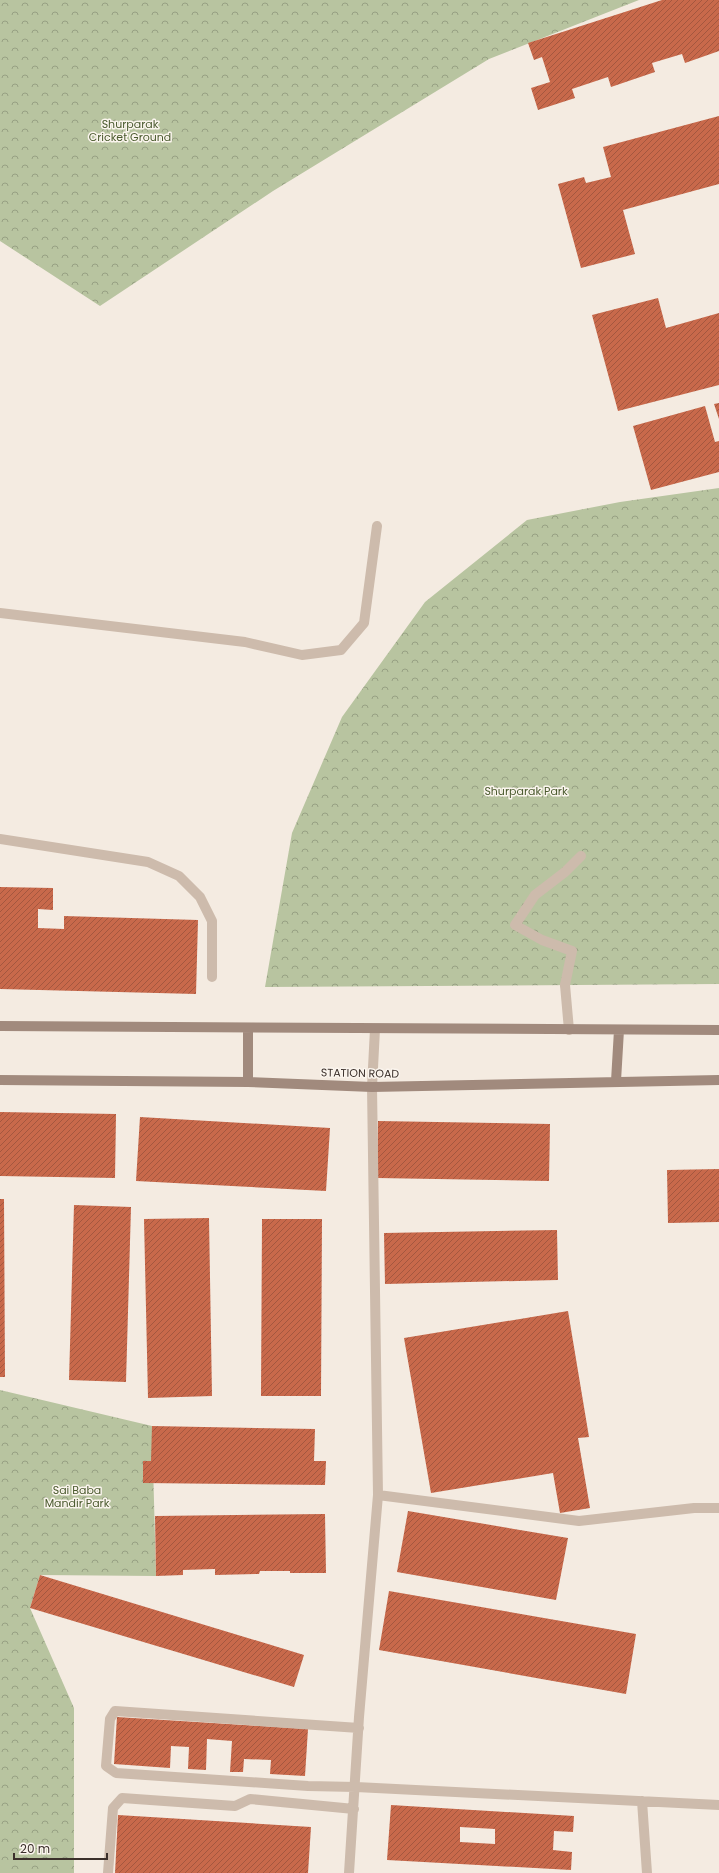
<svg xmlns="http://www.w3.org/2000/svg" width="719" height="1873" viewBox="0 0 719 1873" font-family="Poppins,sans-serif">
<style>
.park{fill:url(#park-crowns)}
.building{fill:url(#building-hatch);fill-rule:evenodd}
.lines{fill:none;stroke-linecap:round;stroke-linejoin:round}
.lane{stroke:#cdbbac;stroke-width:10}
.street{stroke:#cdbbac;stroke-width:10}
.secondary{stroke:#a18a7d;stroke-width:10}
.labels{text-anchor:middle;stroke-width:3;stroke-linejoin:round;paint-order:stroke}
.park-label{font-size:11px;fill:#4a5a2e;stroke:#fbf5ee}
.street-label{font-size:11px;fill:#3b302b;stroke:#fbf5ee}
</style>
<defs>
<pattern id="park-crowns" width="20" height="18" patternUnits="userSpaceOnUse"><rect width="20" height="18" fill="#b8c4a0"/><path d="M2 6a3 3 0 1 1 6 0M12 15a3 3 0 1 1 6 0" fill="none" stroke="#97a083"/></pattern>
<pattern id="building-hatch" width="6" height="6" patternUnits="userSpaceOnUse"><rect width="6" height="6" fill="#c8694b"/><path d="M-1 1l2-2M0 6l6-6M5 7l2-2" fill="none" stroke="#a4573f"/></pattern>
</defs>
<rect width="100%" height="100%" fill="#f4ebe1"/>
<path class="park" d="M0,0h639l-150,59 -216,132 -173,115 -100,-65z
M719,488v496l-454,3 27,-154 50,-116 83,-115 102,-82 93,-18z
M0,1390l152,36 4,150 -116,-1 -10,33 44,100v165h-74z"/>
<path class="building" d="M662,0h57v51l-34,12 -3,-9 -30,9 3,9 -44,15 -3,-10 -36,12 3,9 -37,12 -7,-22 19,-6 -8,-25 -8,3 -6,-17z
M719,116v68l-96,26 12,44 -54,14 -23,-84 26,-7 2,6 25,-6 -8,-30z
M658,298l8,30 53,-15v72l-101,26 -26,-96z
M719,403v16l-5,-15z
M705,406l10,36 4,-1v31l-68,18 -18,-64z
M0,887l53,1v22l-15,-1v19l26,1v-13l134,4 -2,74 -196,-5z
M0,1112l116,2 -1,64 -115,-2z
M140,1117l190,11 -4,63 -190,-10z
M378,1121l172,3 -1,57 -172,-3z
M719,1169v53l-51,1 -1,-53z
M0,1199h4l1,178h-5z
M74,1205l57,2 -5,175 -57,-2z
M209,1218l3,178 -64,2 -4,-179z
M262,1219h60l-1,177h-60z
M557,1230l1,50 -173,4 -1,-51z
M568,1311l21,126 -11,1 12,70 -30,5 -7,-40 -122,20 -27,-155z
M152,1426l163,3 -1,32h12l-1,24 -182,-2v-22h8z
M408,1511l160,27 -12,62 -159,-28z
M325,1514l1,59h-36v-2h-30l-1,3 -44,1v-6l-32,1v5l-27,1 -1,-60z
M40,1575l264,80 -10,32 -264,-79z
M389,1591l247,43 -10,60 -247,-44z
M117,1717l191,12 -3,47 -35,-2 1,-14 -27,-1 -1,13h-13l2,-31 -25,-2 -1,31 -18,-1 1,-22 -18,-1 -1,22 -56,-4z
M391,1805l183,11 -1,16 -19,-1 -1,19 19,2 -1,18 -184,-10zM460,1827l35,2v15l-35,-2z
M118,1815l193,12 -3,46h-193z"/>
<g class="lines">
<path class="lane" d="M565,985l4,45"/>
<path class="street" d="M0,613l245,29 57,13 39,-5 23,-27 13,-97
M0,839l148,23 31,14 21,21 12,24v56
M565,985l7,-34 -30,-11 -27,-15 20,-30 30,-23 16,-16
M378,1495l201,26 115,-13h25
M359,1728l-244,-17 -5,8 -4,47 10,7 192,13 48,1 363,18
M642,1801l5,72
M108,1873l5,-65 9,-10 113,8 15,-7 104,10
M349,1873l10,-156 19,-222 -6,-408 3,-58"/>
<path class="secondary" d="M0,1026l719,4
M248,1028v54
M0,1080l248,2 124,5 347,-7
M616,1081l3,-51"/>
</g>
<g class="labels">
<g class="park-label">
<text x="130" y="128">Shurparak<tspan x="130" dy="13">Cricket Ground</tspan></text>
<text x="526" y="795">Shurparak Park</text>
<text x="77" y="1494">Sai Baba<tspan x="77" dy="13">Mandir Park</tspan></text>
</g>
<g class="street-label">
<text transform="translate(360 1073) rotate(1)" y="4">STATION ROAD</text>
</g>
</g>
<path d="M14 1853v6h93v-6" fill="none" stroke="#3b302b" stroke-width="2"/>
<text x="20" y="1853" font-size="12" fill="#3b302b" stroke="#fbf5ee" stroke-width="3" paint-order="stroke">20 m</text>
</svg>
